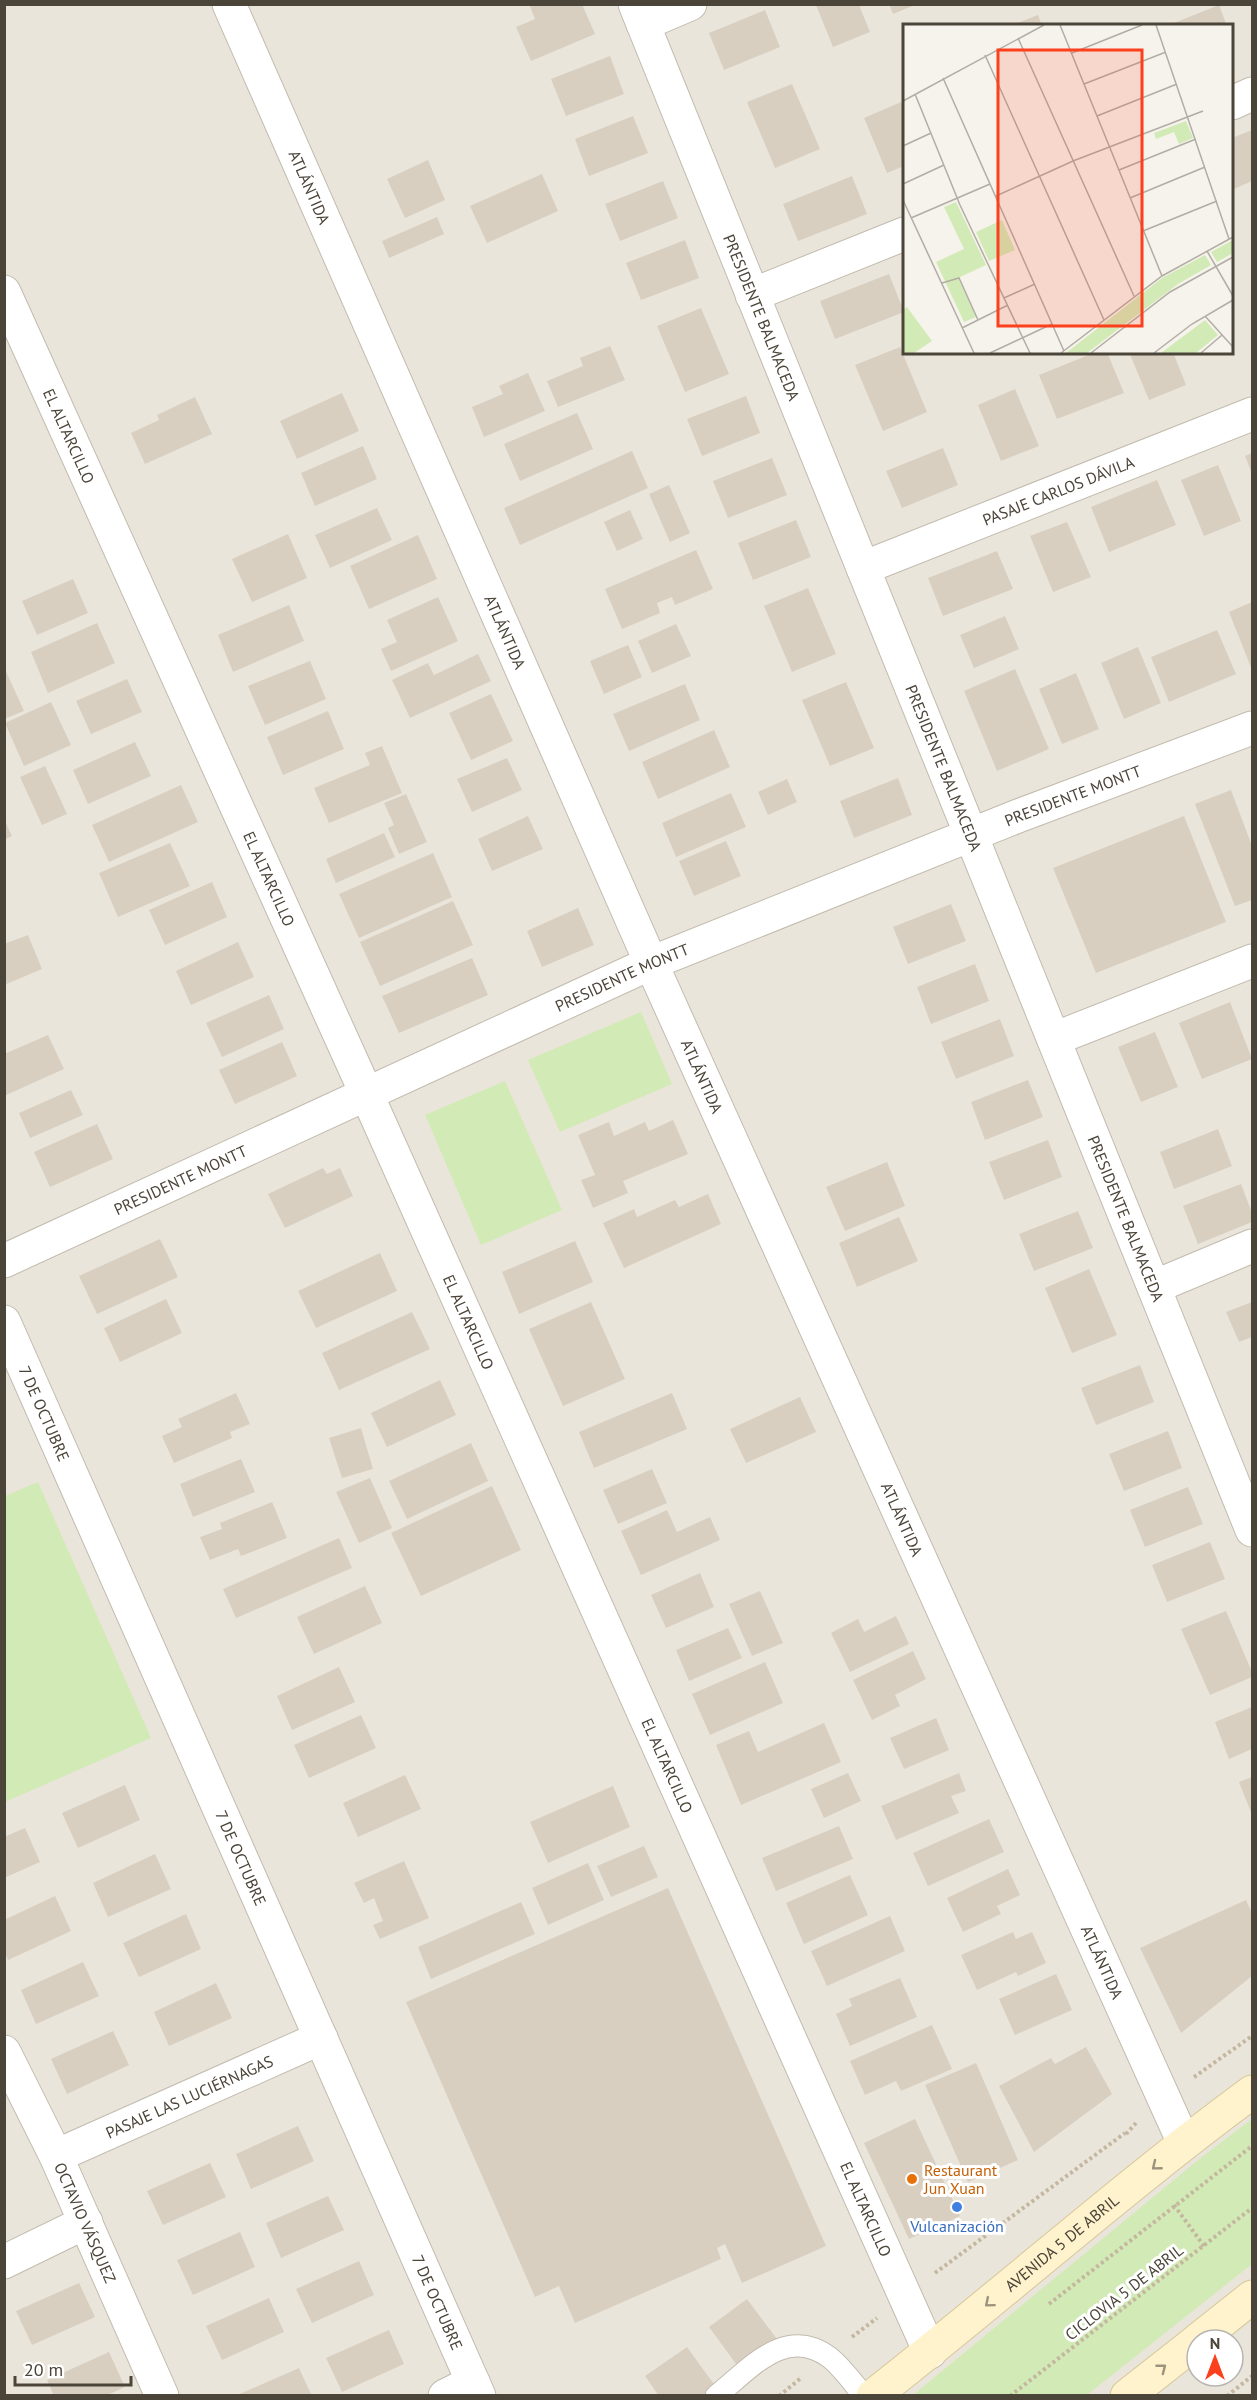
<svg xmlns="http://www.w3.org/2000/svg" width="1257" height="2400" viewBox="0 0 1257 2400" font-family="'PT Sans',sans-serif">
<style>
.residential{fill:#eae5da;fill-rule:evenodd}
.green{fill:#d2eab5}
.building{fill:#d8cfc1}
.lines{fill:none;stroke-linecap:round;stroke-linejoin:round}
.lane-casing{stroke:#c2bbae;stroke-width:23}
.street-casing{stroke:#c2bbae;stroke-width:35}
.secondary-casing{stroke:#d6c79b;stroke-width:35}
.path{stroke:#c4b79f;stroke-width:4;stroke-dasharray:3 3;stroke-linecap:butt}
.lane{stroke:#fff;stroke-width:21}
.street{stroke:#fff;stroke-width:33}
.secondary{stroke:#fff3cd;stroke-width:33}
.oneway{stroke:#9c937c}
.food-dot{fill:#e8710a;stroke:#fff;stroke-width:2}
.shop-dot{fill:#3f7fe0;stroke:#fff;stroke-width:2}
.labels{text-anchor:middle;stroke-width:6;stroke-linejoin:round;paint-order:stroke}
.street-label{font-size:16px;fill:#4b4439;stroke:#fff}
.food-label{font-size:16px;fill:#c56008;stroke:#fff;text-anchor:start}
.shop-label{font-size:16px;fill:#366cbe;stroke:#fff}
.inset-road{fill:none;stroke:#b2ada4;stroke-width:1.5}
.view{fill:#fc3f1d;fill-opacity:0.15;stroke:#fc3f1d;stroke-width:3}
.inset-edge{fill:none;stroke:#4b4439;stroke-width:3}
</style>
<rect width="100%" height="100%" fill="#f6f3ec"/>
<path class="residential" d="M5,5h1247v2390h-1247zM904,26h328v326h-328zM1197,2340h36v36h-36z"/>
<path class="green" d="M641,1012l31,72 -112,48 -32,-72z
M505,1081l57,129 -81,35 -56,-130z
M38,1482l113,256 -146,64v-306z
M1252,2119v145l-165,131h-174l290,-239z"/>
<path class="building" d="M529,4h53l13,30 -64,27 -15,-34 19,-8z
M889,4h26v1l-22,9z
M816,5h43l11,27 -37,15z
M1219,5l8,21h-58v-1z
M765,10l15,37 -56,23 -15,-37z
M1038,15l4,11h-30v-1z
M610,56l14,38 -58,22 -15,-37z
M792,84l28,65 -45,19 -28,-66z
M901,102l3,8v56l-17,7 -23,-55z
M633,116l15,37 -59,23 -14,-37z
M1252,130v51l-20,9v-52z
M428,160l17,40 -40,18 -18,-39z
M542,174l16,37 -71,32 -17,-37z
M852,176l15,38 -69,27 -15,-37z
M663,181l15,37 -58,23 -15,-37z
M437,217l7,17 -55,24 -7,-17z
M685,240l14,38 -58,22 -15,-37z
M889,274l15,38 -69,27 -15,-38z
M701,308l28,66 -44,18 -28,-66z
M610,346l15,34 -67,27 -11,-26 36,-15 -3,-8z
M900,347l27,65 -44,19 -28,-66z
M1096,352h11l17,41 -67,26 -18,-44z
M1129,352h44l13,33 -37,15z
M528,373l17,38 -61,26 -12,-30 31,-13 -4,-8z
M1015,389l24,57 -38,15 -23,-56z
M342,393l17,38 -62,28 -17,-38z
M746,396l14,37 -58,23 -15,-37z
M195,397l17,37 -67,30 -14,-31 28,-13 -2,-5z
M577,413l16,36 -73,32 -16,-37z
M363,446l14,33 -62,27 -14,-33z
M943,448l15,37 -56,23 -16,-37z
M632,451l16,37 -128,57 -16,-37z
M1252,453v21l-7,-18z
M772,458l15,37 -59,23 -15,-37z
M1218,465l23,56 -37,15 -23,-56z
M1157,480l19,45 -67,27 -18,-45z
M669,485l21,48 -20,9 -21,-48z
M377,508l15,32 -62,28 -15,-33z
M630,510l13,29 -26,12 -13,-29z
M796,520l15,37 -58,23 -15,-37z
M1067,522l24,55 -38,15 -23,-56z
M288,534l19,44 -55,24 -20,-43z
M418,535l19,44 -68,30 -19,-43z
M696,550l17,39 -38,16 -3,-8 -15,6 3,10 -38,16 -17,-40z
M997,551l16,38 -70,27 -15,-38z
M73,579l15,34 -51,22 -15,-34z
M808,588l28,66 -44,18 -28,-66z
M438,597l20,44 -67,30 -10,-22 16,-7 -10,-22z
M1252,602v68l-23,-58z
M289,605l15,36 -71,31 -15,-37z
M1005,616l14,33 -45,19 -14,-33z
M97,623l18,40 -67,30 -17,-41z
M676,624l15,32 -39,17 -14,-32z
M1217,630l19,44 -67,28 -18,-45z
M628,645l14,32 -38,17 -14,-33z
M1138,647l23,56 -37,16 -23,-56z
M478,654l13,27 -81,37 -18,-38 36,-17 6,12z
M310,661l16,38 -61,26 -17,-39z
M4,667l20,44 -20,8z
M1015,669l34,80 -52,22 -33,-80z
M1076,673l23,56 -37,15 -23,-55z
M127,679l15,33 -51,22 -15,-33z
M846,682l28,66 -44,18 -28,-66z
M685,684l15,36 -71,31 -16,-37z
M491,694l22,47 -42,19 -22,-47z
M51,702l20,43 -47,21 -19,-43z
M328,711l16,38 -61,26 -16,-38z
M714,730l16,37 -72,32 -16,-37z
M135,742l16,34 -63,28 -15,-34z
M382,746l20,47 -73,30 -15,-35 56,-23 -5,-12z
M507,758l15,32 -50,22 -15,-33z
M45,766l22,48 -25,11 -22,-48z
M898,778l14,37 -58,23 -14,-37z
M787,779l10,23 -29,13 -10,-23z
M181,785l17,37 -89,40 -17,-37z
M1231,790l21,56v54l-17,6 -40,-102z
M731,793l15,34 -70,30 -14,-34z
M406,794l21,48 -28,12 -11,-26 6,-3 -10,-22z
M528,816l15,33 -51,22 -14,-32z
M1184,816l42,106 -130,51 -43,-105z
M4,819l8,17 -8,4z
M384,833l11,24 -59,26 -10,-24z
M726,841l15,35 -47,20 -15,-35z
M170,843l20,43 -72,31 -19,-44z
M433,853l19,44 -93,41 -20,-44z
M212,882l15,35 -62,28 -16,-35z
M453,901l20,44 -93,41 -20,-44z
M951,904l15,37 -58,23 -15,-37z
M578,908l16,37 -52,22 -15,-36z
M28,935l14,34 -38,16v-41z
M238,942l16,35 -63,28 -15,-34z
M472,958l16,37 -89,38 -17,-37z
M975,964l14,37 -58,23 -14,-37z
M269,995l15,34 -62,28 -16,-34z
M1230,1002l22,57 -50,20 -23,-56z
M1000,1019l14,37 -58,23 -15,-37z
M1155,1032l23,55 -37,15 -23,-55z
M48,1035l16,34 -60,27v-42z
M282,1042l15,34 -62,28 -16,-34z
M1028,1080l15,37 -58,23 -14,-38z
M71,1090l12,25 -53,23 -11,-25z
M673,1120l15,34 -65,27 5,12 -35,15 -12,-28 14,-5 -17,-40 31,-13 5,14 31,-14 4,9z
M97,1124l16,35 -63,28 -16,-35z
M1218,1129l14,37 -58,23 -14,-37z
M1048,1140l14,37 -58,23 -15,-38z
M887,1162l18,44 -60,25 -19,-44z
M323,1168l4,6 13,-6 13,28 -68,32 -17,-34z
M1241,1184l11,29v9l-54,22 -15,-38z
M708,1194l13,30 -97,44 -21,-45 31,-14 3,8 38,-17 4,7z
M1078,1211l15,37 -59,23 -15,-37z
M899,1217l19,44 -61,26 -18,-44z
M160,1239l18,38 -81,37 -18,-38z
M575,1241l18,41 -74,32 -17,-42z
M380,1253l17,38 -81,37 -18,-37z
M1089,1269l28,66 -45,18 -27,-65z
M166,1299l16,34 -62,29 -16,-34z
M591,1302l34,77 -62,27 -34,-77z
M1252,1302v35l-13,5 -13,-30z
M412,1312l18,37 -91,41 -17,-37z
M1140,1365l14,37 -58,23 -15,-37z
M440,1380l16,35 -69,32 -16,-34z
M236,1393l14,31 -20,8 2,6 -58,25 -12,-27 20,-9 -4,-8z
M672,1393l15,36 -93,39 -15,-36z
M800,1397l16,35 -70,31 -16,-34z
M361,1428l12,41 -31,9 -13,-40z
M1168,1431l14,37 -58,23 -15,-37z
M471,1443l17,38 -81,38 -18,-38z
M241,1459l14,33 -62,25 -13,-33z
M652,1469l15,34 -49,21 -15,-34z
M370,1478l22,50 -33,15 -23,-51z
M492,1486l29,64 -100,46 -30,-63z
M1188,1487l15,37 -58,23 -15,-37z
M272,1502l15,36 -46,18 -3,-7 -28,11 -10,-23 22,-8 -2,-6z
M667,1510l10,22 33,-15 10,23 -79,35 -20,-44z
M339,1538l13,30 -116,50 -13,-29z
M1210,1542l15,37 -58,23 -15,-37z
M700,1573l14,34 -48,21 -15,-33z
M365,1586l17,37 -68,31 -17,-37z
M760,1591l23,52 -31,13 -23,-52z
M1226,1611l26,61v5l-42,18 -29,-66z
M896,1616l13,28 -59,28 -19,-39 27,-14 6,13z
M728,1628l14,30 -53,23 -13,-31z
M913,1651l13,28 -31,16 5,11 -28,14 -19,-40z
M765,1662l18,41 -73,32 -18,-41z
M339,1667l16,35 -63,28 -15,-34z
M1252,1707v42l-23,10 -14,-37z
M361,1715l15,33 -67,30 -15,-33z
M936,1718l13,32 -45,19 -14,-31z
M824,1723l17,39 -100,43 -25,-60 33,-14 9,21z
M848,1773l13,28 -37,17 -13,-29z
M959,1773l7,18 -15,5 8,17 -63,27 -15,-34z
M405,1775l16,34 -63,28 -15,-34z
M1252,1777v38l-13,-33z
M125,1785l15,35 -62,28 -16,-35z
M613,1786l17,41 -82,36 -18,-41z
M989,1819l15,33 -76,34 -15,-33z
M839,1826l14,33 -77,32 -14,-33z
M25,1828l15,34 -36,16v-41z
M644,1846l14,31 -47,20 -14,-31z
M155,1854l16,35 -63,28 -15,-34z
M404,1861l25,57 -49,21 -7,-14 10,-4 -9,-23 -10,5 -10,-20z
M588,1863l16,37 -56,25 -16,-37z
M1008,1869l12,26 -23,11 4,8 -38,18 -16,-34z
M850,1875l18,40 -64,29 -18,-41z
M668,1888l158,358 -84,37 -17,-39 -8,4 4,11 -146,64 -16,-37 -24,11 -129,-295z
M55,1896l16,35 -63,29 -4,-9v-31z
M1246,1900l6,13v63l-71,57 -41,-85z
M521,1902l14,32 -104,45 -13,-32z
M186,1914l15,35 -62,28 -16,-34z
M890,1916l15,35 -78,35 -16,-35z
M1013,1932l3,7 16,-7 14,31 -28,13 -2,-4 -39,18 -16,-35z
M83,1962l16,34 -63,28 -15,-34z
M1056,1974l16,36 -57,25 -16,-36z
M900,1978l17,39 -67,29 -14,-32 16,-8 -3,-7z
M216,1983l16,35 -63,28 -15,-34z
M932,2025l20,44 -51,22 -5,-10 -31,14 -15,-34z
M113,2031l16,34 -62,29 -16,-35z
M1086,2047l26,47 -78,58 -35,-66 52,-28 4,6z
M976,2063l42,97 -50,22 -43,-97z
M915,2119l45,97 -51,23 -45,-96z
M298,2126l16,35 -63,28 -15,-35z
M210,2163l16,34 -63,28 -16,-34z
M328,2196l16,34 -63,28 -15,-35z
M240,2232l15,35 -62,28 -16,-35z
M359,2261l15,34 -62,28 -16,-34z
M79,2283l16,34 -63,28 -16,-34z
M269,2298l15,34 -62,28 -16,-34z
M747,2299l30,40 -38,29 -30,-41z
M389,2330l15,34 -62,28 -16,-34z
M687,2347l29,40 -13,9h-44l-14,-20z
M109,2352l16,35 -20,9h-51l-7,-16z
M299,2368l13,28h-77z"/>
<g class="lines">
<g class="lane-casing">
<path id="lane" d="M716,2396c34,-27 69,-71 113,-39 13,10 24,26 35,39"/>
</g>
<g class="street-casing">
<g id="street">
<path id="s1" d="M229,4l422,959 533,1180"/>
<path id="s2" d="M635,4l617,1526"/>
<path d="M643,24l47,-20"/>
<path d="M1232,103l20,-9"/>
<path id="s3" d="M4,292l363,803 563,1257"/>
<path d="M752,295l152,-61"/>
<path id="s4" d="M863,568l389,-154"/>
<path d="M1054,1039l198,-78"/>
<path id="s5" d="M4,1261l647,-298 367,-147 234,-88"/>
<path d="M1154,1287l98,-41"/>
<path id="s6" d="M4,1322l475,1074"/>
<path id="s7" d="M4,2052l52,104 106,240"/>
<path id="s8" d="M56,2156l265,-118"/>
<path d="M4,2262l82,-40"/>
<path d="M445,2396l28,-14"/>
</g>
</g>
<g class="secondary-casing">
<g id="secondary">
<path d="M1198,2340l54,-43"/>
<path id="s9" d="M873,2396c128,-100 249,-208 379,-304"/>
<path d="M1127,2396l70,-55"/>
</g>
</g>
<path class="path" d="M1194,2077l58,-41
M1126,2134l10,-11
M1174,2205l30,41
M935,2273l190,-140
M1049,2304l203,-158
M852,2337l25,-19
M779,2396l22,-18
M1010,2396l242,-188
M1227,2396l25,-20"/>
<use href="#lane" class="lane"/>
<use href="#street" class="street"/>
<use href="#secondary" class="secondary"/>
</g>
<defs><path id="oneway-chevron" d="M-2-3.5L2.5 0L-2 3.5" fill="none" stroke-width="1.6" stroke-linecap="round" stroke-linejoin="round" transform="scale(1.5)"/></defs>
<g class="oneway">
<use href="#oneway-chevron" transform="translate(1156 2166) rotate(141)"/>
<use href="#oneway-chevron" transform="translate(989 2303) rotate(140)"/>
<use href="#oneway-chevron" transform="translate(1162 2368) rotate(-38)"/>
</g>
<circle class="food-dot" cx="912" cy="2179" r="6"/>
<circle class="shop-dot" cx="957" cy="2207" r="6"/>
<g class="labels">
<g class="street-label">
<text dy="6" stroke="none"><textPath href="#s1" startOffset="200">ATLÁNTIDA</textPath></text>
<text dy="6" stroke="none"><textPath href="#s2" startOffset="338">PRESIDENTE BALMACEDA</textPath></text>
<text dy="6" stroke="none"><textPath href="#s3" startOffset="158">EL ALTARCILLO</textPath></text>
<text dy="6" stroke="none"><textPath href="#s4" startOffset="210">PASAJE CARLOS DÁVILA</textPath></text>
<text dy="6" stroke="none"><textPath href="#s1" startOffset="686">ATLÁNTIDA</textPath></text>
<text dy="6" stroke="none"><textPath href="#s2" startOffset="824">PRESIDENTE BALMACEDA</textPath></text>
<text dy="6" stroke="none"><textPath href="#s5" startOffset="1166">PRESIDENTE MONTT</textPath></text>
<text dy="6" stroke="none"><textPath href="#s3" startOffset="644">EL ALTARCILLO</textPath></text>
<text dy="6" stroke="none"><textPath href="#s5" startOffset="680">PRESIDENTE MONTT</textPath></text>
<text dy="6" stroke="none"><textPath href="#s1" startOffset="1172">ATLÁNTIDA</textPath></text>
<text dy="6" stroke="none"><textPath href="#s5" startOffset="194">PRESIDENTE MONTT</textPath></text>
<text dy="6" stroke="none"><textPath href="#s2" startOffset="1310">PRESIDENTE BALMACEDA</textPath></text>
<text dy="6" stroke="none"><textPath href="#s3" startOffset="1130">EL ALTARCILLO</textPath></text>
<text dy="6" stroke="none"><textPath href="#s6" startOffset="100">7 DE OCTUBRE</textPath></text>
<text dy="6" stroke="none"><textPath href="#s1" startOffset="1658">ATLÁNTIDA</textPath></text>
<text dy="6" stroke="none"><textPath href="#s3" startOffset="1616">EL ALTARCILLO</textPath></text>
<text dy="6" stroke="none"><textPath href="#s6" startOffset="586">7 DE OCTUBRE</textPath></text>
<text dy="6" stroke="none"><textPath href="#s1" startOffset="2144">ATLÁNTIDA</textPath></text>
<text dy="6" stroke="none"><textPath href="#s8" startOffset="146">PASAJE LAS LUCIÉRNAGAS</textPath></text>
<text dy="6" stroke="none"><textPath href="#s3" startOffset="2102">EL ALTARCILLO</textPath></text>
<text dy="6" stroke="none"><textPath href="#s7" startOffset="189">OCTAVIO VÁSQUEZ</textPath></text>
<text dy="6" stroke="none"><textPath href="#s9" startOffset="243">AVENIDA 5 DE ABRIL</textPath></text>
<text transform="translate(1124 2292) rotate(-38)" y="6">CICLOVIA 5 DE ABRIL</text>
<text dy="6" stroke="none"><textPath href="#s6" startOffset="1072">7 DE OCTUBRE</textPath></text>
</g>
<g class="food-label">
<text x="924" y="2176">Restaurant<tspan x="924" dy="18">Jun Xuan</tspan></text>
</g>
<g class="shop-label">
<text x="957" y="2232">Vulcanización</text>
</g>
</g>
<g transform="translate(903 24)">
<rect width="330" height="330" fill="#f6f3ec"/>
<path d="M283,97l7,17 -14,6 -5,-12 -18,7 -2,-6zM53,178l30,63 -28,13 18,39 -12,5 -28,-60 28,-13 -20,-42zM99,196l13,30 -26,11 -13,-29zM330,216v13l-16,9 -6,-10zM302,231l6,10 -33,19 -91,69h-21l96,-75zM4,283l25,34 -18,12h-11v-43zM302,296l13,15 -22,18h-35z" fill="#d2eab5"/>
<path class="inset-road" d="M157,1l102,251M253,1l73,214M115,14l116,258M169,29l70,-28M82,31l119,265M40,54l121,273M181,60l82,-32M12,70l45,111 70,148M0,77l141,-76M194,92l80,-32M0,122l28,-13M216,146l77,-31M0,160l41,-19M93,172l77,-35 130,-50M227,174l75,-31M0,176l71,153M8,194l79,-34M240,207l74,-30M304,227l26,45M39,259l17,-5 19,42M101,274l31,-14M302,292l28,31M59,304l46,-23M87,329l62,-29M158,329l101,-77 71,-39M188,329l79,-61 63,-35M251,329l38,-29 41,-24M298,329l21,-18"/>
<path class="view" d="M95,26h144v276h-144z"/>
<rect width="330" height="330" class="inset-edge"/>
</g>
<rect width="1257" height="2400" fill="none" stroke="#4b4439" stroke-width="12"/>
<g transform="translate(1215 2358)"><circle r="28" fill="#ffffff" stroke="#b7b4b0" stroke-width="1.5"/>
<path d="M0-4.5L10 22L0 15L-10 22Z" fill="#fc3f1d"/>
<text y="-9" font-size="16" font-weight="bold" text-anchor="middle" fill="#4b4439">N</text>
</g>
<path d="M15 2376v9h116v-9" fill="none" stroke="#4b4439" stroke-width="3"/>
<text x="24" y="2376" font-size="18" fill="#4b4439" stroke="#ffffff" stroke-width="4.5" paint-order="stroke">20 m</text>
</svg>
